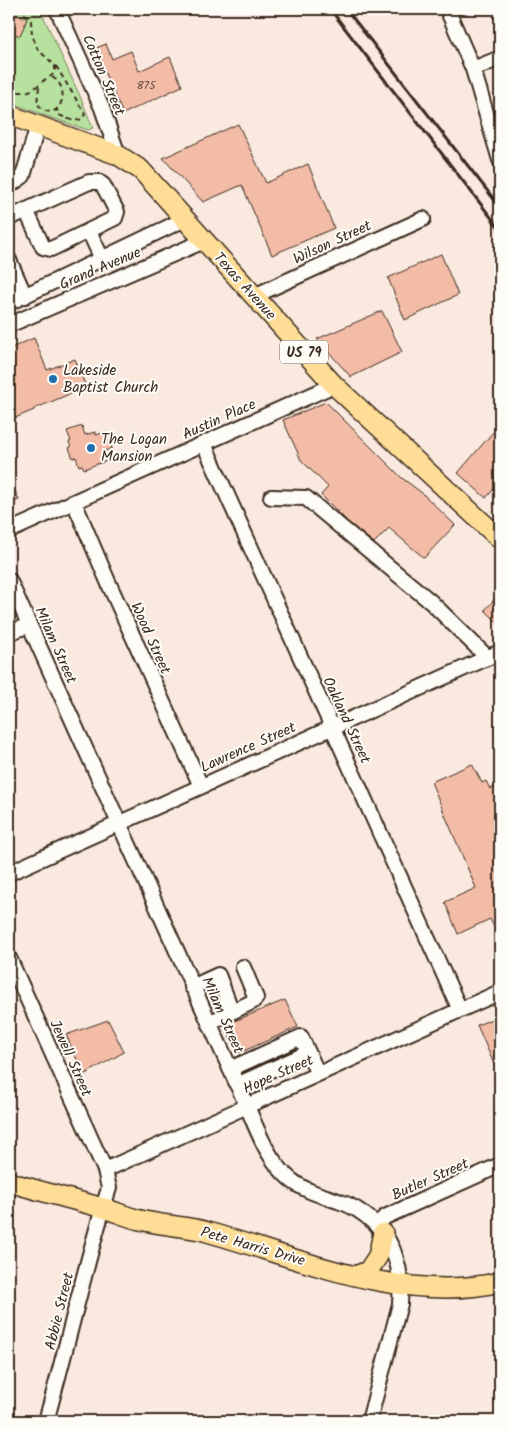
<svg xmlns="http://www.w3.org/2000/svg" width="509" height="1430" viewBox="0 0 509 1430" font-family="Kalam,sans-serif">
<style>
.green{fill:#b6e19e;stroke:#78865e}
.building{fill:#f3bca7;stroke:#3b2a1e}
.lines{fill:none;stroke-linecap:round;stroke-linejoin:round}
.minor-casing{stroke:#3b2a1e;stroke-width:18}
.major-casing{stroke:#3b2a1e;stroke-width:22}
.path{stroke:#3b2a1e;stroke-width:2;stroke-dasharray:5 4;stroke-linecap:butt}
.minor{stroke:#fdfcf7;stroke-width:14}
.major{stroke:#fedd96;stroke-width:19}
.rail{stroke:#3b2a1e;stroke-width:3}
.poi-dot{fill:#1f6fb2;stroke:#fdfcf7;stroke-width:2}
.labels{text-anchor:middle;stroke-width:4;stroke-linejoin:round;paint-order:stroke}
.number-label{font-size:12px;fill:#694e40}
.shield{fill:#fdfcf7;stroke:#75695f;stroke-width:1}
.shield-label{font-size:14px;font-weight:bold;fill:#3b2a1e}
.street-label{font-size:15px;fill:#3b2a1e;stroke:#fdfcf7}
.poi-label{font-size:15px;fill:#3b2a1e;stroke:#fdfcf7;text-anchor:start}
</style>
<rect width="100%" height="100%" fill="#fae9df"/>
<filter id="ink" filterUnits="userSpaceOnUse"><feTurbulence type="fractalNoise" baseFrequency=".02" numOctaves="2"/><feDisplacementMap in="SourceGraphic" scale="10" xChannelSelector="R" yChannelSelector="G"/><feConvolveMatrix kernelMatrix="1 2 1 2 8 2 1 2 1" color-interpolation-filters="sRGB"/></filter>
<g filter="url(#ink)">
<path class="green" d="M9,9h31l40,87 13,32 -5,2 -36,-12 -43,-16z"/>
<path class="building" d="M9,12l18,7 -7,17 -11,-5z
M106,44l6,15 19,-8 8,20 31,-14 12,29 -59,28 -29,-65z
M238,124l28,59 42,-19 26,64 -62,27 -30,-70 -39,17 -40,-44z
M441,254l17,41 -53,25 -17,-42z
M382,311l20,41 -51,25 -34,-38z
M34,338l13,32 28,-11 11,28 -52,22v1l-19,8 -5,-12 2,-2 -3,-7v-48z
M326,402l76,76 20,15 33,32 -31,33 -35,-30 -15,15 -25,-20 -28,-28 7,-8 -27,-27 -18,-40z
M500,424v58l-14,16 -28,-25z
M82,426l3,9 10,-3 1,3 10,-3 6,16 -7,3 3,9 -24,9 -2,-4 -3,1 -3,-9 -3,1 -4,-10 2,-1 -2,-5 2,-1 -4,-10z
M9,477l10,23 -10,4z
M500,593v32l-15,-15z
M472,764l10,19 4,-2 4,8 10,-4v154l-10,-20 -32,15 -13,-32 31,-14 -45,-106z
M285,1000l13,27 -61,27 -12,-29z
M500,1016v62l-23,-53z
M108,1020l16,32 -40,23 -18,-40z"/>
<g class="lines">
<g class="minor-casing">
<path id="minor" d="M57,9l45,99 16,47
M447,9l26,60 27,91
M473,69l27,-11
M9,186l14,-10 15,-51
M9,218l80,-36h10l4,3 14,27 -2,6 -64,31 -8,-2 -17,-37
M89,231l13,28
M9,260l16,36
M254,296l169,-77
M9,303l176,-84
M9,325l195,-84
M204,444l256,566
M271,497l35,1 125,104 57,56
M74,502l35,82 92,202
M9,531l325,-146
M9,580l238,526c11,26 21,54 43,73 14,12 31,16 48,22 26,8 51,31 58,58 5,15 5,30 4,45l-31,117
M9,633l20,-8
M9,873l491,-221
M9,958l96,212
M192,987l26,-12 14,37
M209,1023l43,-21 4,-4 -13,-31
M230,1069l71,-32 17,37
M237,1085l71,-32
M376,1225l9,-8 11,-5 104,-47
M46,1421c22,-77 39,-156 63,-233l-4,-18 395,-178"/>
</g>
<g class="major-casing">
<path id="major" d="M9,115l109,40 23,15 193,215 166,154
M9,1182c30,9 61,17 91,25 14,4 27,10 40,13 21,5 43,6 64,11 93,26 199,74 296,51
M355,1276l13,-5 10,-15 5,-23"/>
</g>
<path class="path" d="M10,12l1,-3
M56,66l29,48 -3,5 -8,2 -15,-6 -2,-5
M39,87l-2,16c19,26 38,-13 15,-26
M9,92c17,0 20,2 33,-10 7,-7 14,-4 13,-17l-17,-15 -6,-15 -1,-14 -11,-12"/>
<use href="#minor" class="minor"/>
<use href="#major" class="major"/>
<path class="rail" d="M330,9l170,220
M346,9l154,198"/>
</g>
</g>
<g class="poi-dot">
<circle cx="53" cy="379" r="5"/>
<circle cx="91" cy="448" r="5"/>
</g>
<g class="labels">
<g class="number-label">
<text x="146" y="89">875</text>
</g>
<rect class="shield" x="280" y="340.5" width="48" height="23" rx="4"/>
<g class="shield-label">
<text x="304" y="357">US 79</text>
</g>
<g class="street-label">
<text transform="translate(104 75) rotate(67)" y="5">Cotton Street</text>
<text transform="translate(332 242) rotate(-25)" y="5">Wilson Street</text>
<text transform="translate(100 268) rotate(-23)" y="5">Grand Avenue</text>
<text transform="translate(245 286) rotate(48)" y="5">Texas Avenue</text>
<text transform="translate(219 419) rotate(-24)" y="5">Austin Place</text>
<text transform="translate(151 638) rotate(66)" y="5">Wood Street</text>
<text transform="translate(56 645) rotate(66)" y="5">Milam Street</text>
<text transform="translate(347 720) rotate(65)" y="5">Oakland Street</text>
<text transform="translate(248 747) rotate(-24)" y="5">Lawrence Street</text>
<text transform="translate(223 1015) rotate(66)" y="5">Milam Street</text>
<text transform="translate(71 1058) rotate(66)" y="5">Jewell Street</text>
<text transform="translate(278 1074) rotate(-24)" y="5">Hope Street</text>
<text transform="translate(430 1179) rotate(-24)" y="5">Butler Street</text>
<text transform="translate(253 1246) rotate(16)" y="5">Pete Harris Drive</text>
<text transform="translate(59 1311) rotate(-76)" y="5">Abbie Street</text>
</g>
<g class="poi-label">
<text x="63" y="375">Lakeside<tspan x="63" dy="17">Baptist Church</tspan></text>
<text x="101" y="444">The Logan<tspan x="101" dy="17">Mansion</tspan></text>
</g>
</g>
<rect width="509" height="1430" fill="none" stroke="#fdfcf7" stroke-width="30"/>
<rect x="15" y="15" width="479" height="1400" fill="none" stroke="#3b2a1e" stroke-width="2" filter="url(#ink)"/>
</svg>
